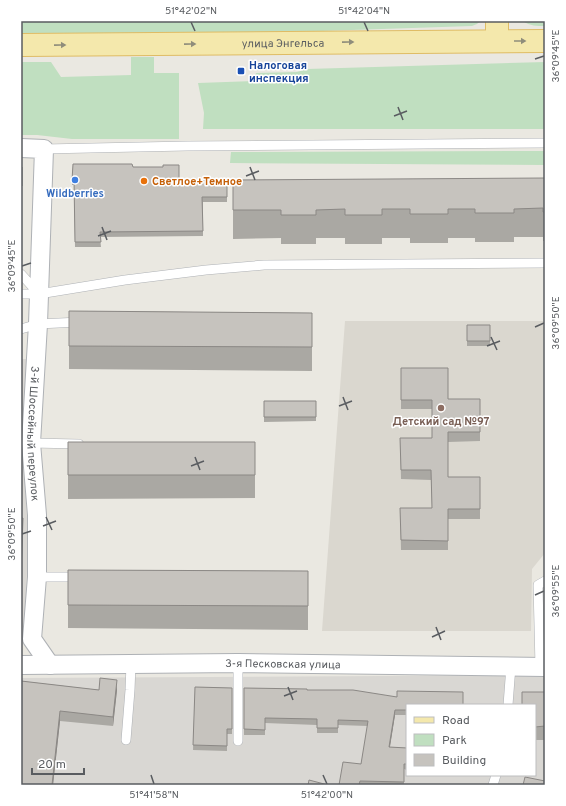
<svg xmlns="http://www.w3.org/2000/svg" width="566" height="806" viewBox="0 0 566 806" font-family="Overpass,sans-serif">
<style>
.industrial{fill:#d9d7d3;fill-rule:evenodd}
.education{fill:#dad7cf}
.green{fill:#c0dfc0}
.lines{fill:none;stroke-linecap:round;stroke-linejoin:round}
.lane-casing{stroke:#aeb1b5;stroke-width:10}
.street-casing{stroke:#aeb1b5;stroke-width:20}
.primary-casing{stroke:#dfbc65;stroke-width:24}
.lane{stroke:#fff;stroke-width:9}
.street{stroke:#fff;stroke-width:18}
.primary{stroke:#f4e8ac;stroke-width:22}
.wall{fill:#aaa8a3}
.shaded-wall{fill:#8b8885}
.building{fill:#c6c3be;stroke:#8b8885}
.oneway{fill:#8f8d7b}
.ticks{fill:none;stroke:#595c60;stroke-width:1.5}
.transit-dot{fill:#1a4fb4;stroke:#fff;stroke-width:1.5}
.shop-dot{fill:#3f7fe0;stroke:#fff;stroke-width:1.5}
.food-dot{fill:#e8710a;stroke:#fff;stroke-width:1.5}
.education-dot{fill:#8d6e63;stroke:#fff;stroke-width:1.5}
.labels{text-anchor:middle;stroke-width:3;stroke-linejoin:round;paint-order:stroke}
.street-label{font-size:11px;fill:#595c60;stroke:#fff}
.transit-label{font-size:11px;font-weight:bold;fill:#164399;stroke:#fff;text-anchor:start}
.food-label{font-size:11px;font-weight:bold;fill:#c56008;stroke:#fff;text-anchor:start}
.shop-label{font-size:11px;font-weight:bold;fill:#366cbe;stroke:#fff}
.education-label{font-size:11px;font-weight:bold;fill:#785e54;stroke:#fff}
.neatline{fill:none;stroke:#595c60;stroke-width:1.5}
.ticks-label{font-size:10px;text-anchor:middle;fill:#595c60}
</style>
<rect width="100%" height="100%" fill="#eae8e1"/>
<path class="industrial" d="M21,359h7l-4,98 4,81 -3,98 -4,7z
M545,675v110h-524v-107zM407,705h128v70h-128z"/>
<path class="education" d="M345,321h198l2,232 -13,16 -1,62h-209z"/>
<path class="green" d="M21,21h459l-3,3 -5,2 -357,12h-94z
M523,21h22v5c-8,0 -15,0 -22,-5z
M131,57h23v16h25v66h-107l-35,-4h-16v-73h30l10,15 70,-2z
M545,62v67h-342l1,-16 -6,-30 56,-2 2,-8 41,-1 10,-3z
M545,151v14l-315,-2 1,-11z"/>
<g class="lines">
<g class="lane-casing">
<path id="lane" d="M44,149l143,-3 358,-3
M21,274l18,20 86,-14 81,-10 58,-5 281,-2
M21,294h18
M21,329l17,-5 42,-2
M31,443l48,1
M37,577h44
M238,663v78
M540,667l-2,-82 7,-4
M508,705l3,-39
M126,740l4,-50 1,-26
M493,785l3,-10"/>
</g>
<g class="street-casing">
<g id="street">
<path id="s1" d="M21,148l23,1 -6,175 -7,119 6,72v62l-5,62 18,26"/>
<path id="s2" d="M21,665l217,-2 307,4"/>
</g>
</g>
<g class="primary-casing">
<g id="primary">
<path d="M497,21v20"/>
<path id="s3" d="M21,45l524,-4"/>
</g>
</g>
<use href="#lane" class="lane"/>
<use href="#street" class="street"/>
<use href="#primary" class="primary"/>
</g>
<path class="wall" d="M73,164l60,3 46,14 48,-1v22h-24v34l-103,1 1,10h-26l-1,-62h-2z
M545,178v63h-2v-4h-29v5h-39v-4h-27v5h-38v-5h-28v6h-37v-6h-29v6h-35v-6l-48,1v-29z
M69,311l243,2v58l-243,-2z
M467,325h23v21h-23z
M401,368l47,31h32v42l-32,1v35h32v42h-32v31h-47l-1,-42h32l-1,-28 -30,-1 -1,-41h32v-29h-31z
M264,401h52v20l-52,1z
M68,442h187v56l-187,1z
M68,570l240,1v59l-240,-2z
M21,681l78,9h18l-4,36 -53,-5 -7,64h-32z
M195,687l37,1v46h-5v17l-34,-1z
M244,688l63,2 100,15v10h-12l-5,32 17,1v22l-3,-1v16h-65l22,-21 7,-38 -30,-1v8h-21v-8l-52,-2v12h-21z
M545,692v48h-10v-35z"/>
<path class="shaded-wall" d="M117,680v10l-4,36v-9z
M395,710v5l-6,37v-5z
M60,711v10l-7,64h-1z"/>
<path class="building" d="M73,164h59l1,3h30v-2h16v16l48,-1v17h-25l1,34 -103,1 1,10h-26l-1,-62h-2z
M21,167h1v19h-1z
M545,178v34h-2v-4l-29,1v4h-39v-4h-27v5h-38v-5h-28v6h-37v-6l-29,1v5h-35v-5h-48v-30z
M69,311l243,2v34l-243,-1z
M467,325h23v16h-23z
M401,368h47v31h32v33h-32v45h32v32h-32v32l-47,-1 -1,-32h32l-1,-38h-30l-1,-32h32v-38h-31z
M264,401h52v16h-52z
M68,442h187v33h-187z
M21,518h2l-2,55z
M68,570l240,1v35l-240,-1z
M100,678l17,2 -4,37 -53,-6 -8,74h-31v-104l78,9z
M195,687l37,1v41h-5v17l-34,-1z
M244,688l63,1v1h46l44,7v-6l66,1v13h-56v5h-12l-6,37 18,1v16h-3v18l-44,-1 -1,4h-20l4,-23 18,2 7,-43 -30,-1v8h-21v-9l-52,-1v12l-21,-1z
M522,692h23v34l-10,1v-22h-13z
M525,777l20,4v4h-22z
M309,780l19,5h-20z"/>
<defs><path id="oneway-solid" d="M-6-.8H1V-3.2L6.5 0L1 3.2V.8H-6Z"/></defs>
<g class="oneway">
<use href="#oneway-solid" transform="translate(520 41)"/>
<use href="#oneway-solid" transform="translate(348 42) rotate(-1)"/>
<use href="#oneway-solid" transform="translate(190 44) rotate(-1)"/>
<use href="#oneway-solid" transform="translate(60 45) rotate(-1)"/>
</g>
<path class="ticks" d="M191,22l4,9M364,22l4,9M535,59l9,-3M398,107l5,13M394,116l13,-5M250,167l5,13M246,176l13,-5M102,227l5,13M98,236l13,-5M22,266l9,-3M535,327l9,-4M491,337l6,13M487,346l13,-5M343,397l5,13M339,406l13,-5M195,457l5,13M191,466l13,-5M46,517l6,13M43,526l13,-5M22,534l9,-3M535,595l9,-4M436,627l5,13M432,637l13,-6M288,687l5,13M284,696l13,-5M151,775l3,9M323,775l4,9"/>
<rect class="transit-dot" x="237" y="67" width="8" height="8" rx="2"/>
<circle class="shop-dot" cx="75" cy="180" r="4"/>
<circle class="food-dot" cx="144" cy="181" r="4"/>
<circle class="education-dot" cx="441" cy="408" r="4"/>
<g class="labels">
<g class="street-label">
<text dy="4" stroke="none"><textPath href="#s3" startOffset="262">улица Энгельса</textPath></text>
<text dy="4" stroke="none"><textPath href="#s1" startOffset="308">3-й Шоссейный переулок</textPath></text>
<text dy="4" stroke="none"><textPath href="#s2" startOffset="262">3-я Песковская улица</textPath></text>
</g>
<g class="transit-label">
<text x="249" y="69">Налоговая<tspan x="249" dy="13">инспекция</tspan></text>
</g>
<g class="food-label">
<text x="152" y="185">Светлое+Темное</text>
</g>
<g class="shop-label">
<text x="75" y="197">Wildberries</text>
</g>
<g class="education-label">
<text x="441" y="425">Детский сад №97</text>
</g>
</g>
<rect width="566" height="806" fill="none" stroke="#ffffff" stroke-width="44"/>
<rect x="406" y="704" width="130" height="72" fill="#ffffff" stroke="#bdbebf"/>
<rect x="414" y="717" width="20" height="6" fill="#f4e8ac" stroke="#bdbebf"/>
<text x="442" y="724" font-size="12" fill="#595c60">Road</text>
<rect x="414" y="734" width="20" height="12" fill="#c0dfc0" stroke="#bdbebf"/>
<text x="442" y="744" font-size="12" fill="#595c60">Park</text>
<rect x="414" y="754" width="20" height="12" fill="#c6c3be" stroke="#bdbebf"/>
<text x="442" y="764" font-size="12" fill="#595c60">Building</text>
<path d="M32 768v6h52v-6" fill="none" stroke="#595c60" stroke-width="2"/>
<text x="38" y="768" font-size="12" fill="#595c60" stroke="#ffffff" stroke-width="3" paint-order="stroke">20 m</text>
<rect x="22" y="22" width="522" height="762" class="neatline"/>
<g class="ticks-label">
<text x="191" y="14">51°42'02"N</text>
<text x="364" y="14">51°42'04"N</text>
<text transform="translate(555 56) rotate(-90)" y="4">36°09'45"E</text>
<text transform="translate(11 266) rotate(-90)" y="4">36°09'45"E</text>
<text transform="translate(555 323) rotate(-90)" y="4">36°09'50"E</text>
<text transform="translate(11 534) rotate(-90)" y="4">36°09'50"E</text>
<text transform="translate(555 591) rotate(-90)" y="4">36°09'55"E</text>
<text x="154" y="798">51°41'58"N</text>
<text x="327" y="798">51°42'00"N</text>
</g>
</svg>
